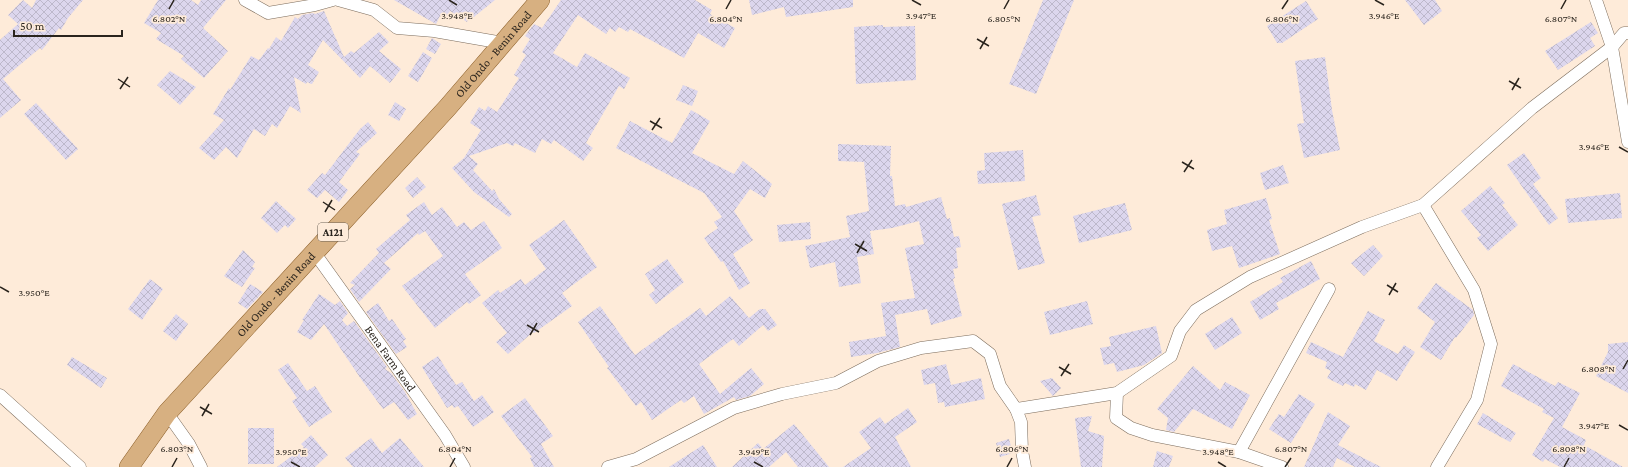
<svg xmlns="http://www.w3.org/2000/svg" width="1628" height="467" viewBox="0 0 1628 467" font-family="'Crimson Pro',serif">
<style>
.building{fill:url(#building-cross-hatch)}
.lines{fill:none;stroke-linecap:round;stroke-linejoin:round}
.street-casing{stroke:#7c6c5c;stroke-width:13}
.primary-casing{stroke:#8a5d27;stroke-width:20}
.street{stroke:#fff;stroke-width:12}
.primary{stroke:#d7b081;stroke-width:19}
.ticks{fill:none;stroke:#2a241d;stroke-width:1.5}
.labels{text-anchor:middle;stroke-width:3.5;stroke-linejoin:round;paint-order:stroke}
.shield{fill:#feebd9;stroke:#6a6055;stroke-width:1}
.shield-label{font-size:11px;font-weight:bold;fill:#2a241d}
.street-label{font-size:12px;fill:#2a241d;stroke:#feebd9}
.ticks-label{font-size:10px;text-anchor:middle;fill:#2a241d;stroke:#feebd9;stroke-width:3.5;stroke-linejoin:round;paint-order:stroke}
</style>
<defs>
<pattern id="building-cross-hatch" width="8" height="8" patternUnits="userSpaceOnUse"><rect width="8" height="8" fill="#dcd6ed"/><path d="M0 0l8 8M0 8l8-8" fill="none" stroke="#bdb8cb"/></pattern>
</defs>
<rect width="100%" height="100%" fill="#feebd9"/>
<path class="building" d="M23,0l9,8 4,-8h47l-15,18 -7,12 -2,-2 -17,22 -2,-2 -37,31 18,21 -21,18v-78l18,-16 -10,-9z
M158,0h33l7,5 3,-5h25l-23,28 25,23 -24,27 -23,-19 3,-3 -28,-17 5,-6 -17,-10z
M394,0h101l-20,16 -3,4 -2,-2 -3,4 -17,-11 -5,8 -5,-3 -4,8z
M561,0h134l17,10 -2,4 25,14 -11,20 -26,-15 -14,25 -54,-29 -2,3 -9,-5 -4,5 -5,-4 -4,6 -28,-19 -25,38 24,14 8,-14 45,25 -6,11 -5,-3 -33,57 7,5 -10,13 -29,-21 -3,4 -9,-5 -7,14 -20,-10 -2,3 -6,-3 -38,13 9,8 -5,6 19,21 2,-2 5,10 13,15 -3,3 -35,-25 -22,-24 12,-10 17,-28 -11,-7 9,-16 6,4 3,-5 9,6 22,-34 -5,-3 12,-20 -4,-3 8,-13 -5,-3 9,-12 8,4z
M749,0h104v7l-67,10 -2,-10 -32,8z
M1043,0h31l-38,94 -27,-10z
M1405,0h30l7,11 -18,14z
M1306,1l12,18 -36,24h-5l-10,-17z
M324,11l20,46 7,-6 3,2 25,-21 10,10 -10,9 22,18 -11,14 -20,-17 -10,12 -37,-38 -15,25 11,7 -7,12h-1l-4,-2 -1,2 -12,-7 7,36 -11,-7 -13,22 -5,-4 -7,12 -11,-7 -17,29 -11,-11 -12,13 -15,-12 25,-28 -11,-6 16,-26 1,2 21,-34 8,4 9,-12 1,1 7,-12 5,4 14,-24 3,2 4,-4 11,-2 2,1z
M1591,22l7,11 -8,5 5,8 -37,24 -13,-19z
M883,25v2l32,-1 1,54 -60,4 -2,-57z
M432,38l9,6 -6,10 -9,-5z
M423,52l9,6 -14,24 -10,-6z
M1325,57l7,53 8,40 -36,8 -7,-34 7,-1 -9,-62z
M170,71l26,16 -16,18 -23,-20z
M683,85l15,6 -6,15 -16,-6z
M395,102l11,7 -7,12 -11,-6z
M36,103l42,46 -12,11 -42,-46z
M691,110l19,11 -18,32 42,21 9,-13 29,23 -7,14 -15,-9 -16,22 19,29 -20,14 17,29 -11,7 -16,-29 -2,1 -17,-24 14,-10 -4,-6 8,-5 -18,-24 -88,-45 14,-27 42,22z
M368,122l9,11 -21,19 4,2 -21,28 9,8 -9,12 -14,-12 -8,8 -10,-8 15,-17 3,2 35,-46z
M838,144l53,2 -1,30h2l3,30 10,-2 1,3 35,-10 6,22 3,-1 4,19 5,-1 2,11 -5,1 2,20 -5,1 2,9 -2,1 9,37 -31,9 -4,-16 -32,6 5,32 -23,6 -26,4 -2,-15 37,-6 -5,-33 34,-5 -10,-50 19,-4 -5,-23 -27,7 -22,3 4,23 -17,3 4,26 -22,4 -4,-25 -25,6 -5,-22 45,-9 -4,-21 23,-5 -5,-49 -26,-1z
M1023,150l2,31 -47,3 -1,-13 8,-1 -1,-17z
M1524,153l17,25 -8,6 25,34 -9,7 -42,-60z
M1283,165l6,18 -24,7 -5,-17z
M417,177l9,10 -13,11 -8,-10z
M1490,186l15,17 -3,2 16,20 -30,26 -11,-13 4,-3 -20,-24z
M1620,193l2,25 -54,5 -3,-24z
M1036,195l5,20 -9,2 13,46 -27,7 -16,-66z
M1266,198l6,21 -3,1 11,34 -41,14 -7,-22 -20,5 -5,-21 20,-6 -3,-14z
M276,201l20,18 -8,9 -3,-3 -8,8 -16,-15z
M424,202l8,13 10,-8 15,20 7,-5 7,8 13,-9 18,27 -37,26 16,21 -12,9 -2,-2 -32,26 -33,-42 41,-30 -18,-25 -6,4 -1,-2 -34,30 7,6 -32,33 -9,-13 5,-4 -5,-2 29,-30 -3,-4 34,-29 -4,-5z
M1125,203l7,27 -53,13 -6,-27z
M564,220l33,47 -35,26 10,13 -38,27 -1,-1 -25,22 -12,-12 11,-9 -25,-30 16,-13 2,3 21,-14 4,6 21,-16 -17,-24z
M810,222l1,17 -32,3 -2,-17z
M1373,245l10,11 -19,20 -13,-13z
M243,250l12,12 -3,5 3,1 -13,19 -18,-11z
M667,259l17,23 -28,22 -7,-9 6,-5 -10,-16z
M1311,261l9,18 -44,24 3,6 -19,11 -10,-18 33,-20 -3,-4z
M150,279l13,10 -21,31 -14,-11z
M1436,283l37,27 1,5 -18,23 -1,-1 -14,23 -21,-13 15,-25 -18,-14z
M250,284l13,8 -16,17 -9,-6z
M319,294l16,11 5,-4 8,12 -6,7 5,6 7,-5 33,46 -2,2 6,4 14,19 12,22 -9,6 -14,-18 -11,7 -22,-30 -37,-55 -13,16 -14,-8 7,-12h-2z
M730,296l19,22 11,-9h5l12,16 -9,6 -5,-6 -24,21 -6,-7 -34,25 21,30 31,-26 13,16 -14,12 -14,4 -2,-3 -30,17 -10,-18 -10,7 -3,-3 -29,20 -11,-18 -5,4 -29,-38 2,-1 -31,-45 22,-16 35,49 65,-47 6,8z
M1087,301l6,23 -43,11 -6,-23z
M378,303l11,18 3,-2 14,20 -3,2 4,6 -11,7 -30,-42z
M1368,311l17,9 -11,21 24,13 6,-9 11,7 -18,29 -20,-11 -11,20 -11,-6 -1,3 -9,-4 -2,3 -16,-8 4,-7 -6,-3 2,-6 -21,-9 5,-11 32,15z
M176,314l12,10 -12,17 -13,-10z
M1232,317l10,16 -27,17 -10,-16z
M1156,326l6,27 -18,12 -27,7 -3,-9 -10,2 -4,-17 11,-2 -2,-9z
M1628,342v51l-32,-17 12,-24v-8z
M438,356l18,29 6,-3 12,19 8,-6 12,17 -21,15 -15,-21 -4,2 -2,-3 -5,3 -25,-41z
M72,357l35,21 -6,10 -34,-23z
M288,363l19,28 8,-5 17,26 -23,15 -17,-26 5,-3 -19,-28z
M946,364l5,21 30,-7 4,21 -40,8 -1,-5 -6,1 -3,-20 -11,2 -3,-15z
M1513,364l42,22 3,-4 22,11 -18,34 24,13 -2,5 39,22h-63l-15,-8 -2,3 -11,-7 22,-37 -12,-6 2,-3 -43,-23z
M1193,366l27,24 5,-8 25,13 -18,34 -39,-20 -19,23 -8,-2 2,-12 -11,-9z
M1052,378l9,10 -8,8 -13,-15z
M1299,394l16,10 -24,39 -22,-14 10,-15 5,3z
M525,398l28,38 -12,8 13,23h-20l-4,-9 2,-1 -31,-41z
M908,408l9,14 -22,15 16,30h-68l28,-19 -12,-16 21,-15 5,7z
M1328,412l22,14 -12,19 43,22h-26l-18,-9 -4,9h-29z
M1483,413l33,20 -6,9 -33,-18z
M1092,416l-4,15 16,5 -2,31h-21l-6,-49z
M794,424l35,43h-31l-12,-15 -17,15h-37l26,-24 5,6z
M248,428h26v36h-26z
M311,435l17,20 -13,12h-38l27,-20 -3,-3z
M371,438l11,15 18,-15 24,29h-71l-8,-9z
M1009,439l4,14 -13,4 -4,-14z
M703,445l14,22h-48z
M1157,451l16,5 -4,11h-16z"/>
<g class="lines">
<g class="street-casing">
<g id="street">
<path d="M245,0l23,13 47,-8 18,-5"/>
<path d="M338,0l36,10 23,18 37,3 69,12"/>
<path d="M1596,0l16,47 16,95"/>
<path d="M1423,205l51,85 17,54 -14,56 -40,67"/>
<path id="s1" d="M314,252l131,183 19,32"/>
<path d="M1117,393l-1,25 15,10 21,7 87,17 43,15"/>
<path d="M0,395l80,72"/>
<path d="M1016,409l101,-16 54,-37 9,-25 16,-21 54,-33 112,-50 61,-22 109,-97 80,-61 12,-14h4"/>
<path d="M167,413l22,31 12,23"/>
<path d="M1239,452l90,-163"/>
<path d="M608,467l28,-8 98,-51 48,-14 54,-11 42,-22 43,-13 52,-7 17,13 10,32 16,23 5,13 1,29 3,16"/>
</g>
</g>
<g class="primary-casing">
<g id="primary">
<path id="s2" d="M129,467l38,-54 281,-306 92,-107"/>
</g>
</g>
<use href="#street" class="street"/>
<use href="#primary" class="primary"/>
</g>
<path class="ticks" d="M449,0l8,5M912,0l9,5M1375,0l9,5M169,9l5,-9M726,9l5,-9M1004,9l5,-9M1282,9l6,-9M1561,9l5,-9M977,39l12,7M980,49l7,-12M118,79l12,8M1509,81l12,7M120,89l8,-12M1512,90l7,-12M650,121l12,7M652,130l8,-12M1619,147l9,5M1182,162l12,7M1184,172l8,-12M323,202l12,8M325,212l7,-12M855,244l12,7M857,253l7,-12M1387,285l11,7M0,287l9,5M1389,295l7,-12M527,325l12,7M530,335l7,-12M1059,367l12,7M1623,369l5,-9M1061,376l8,-12M200,407l12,7M202,416l7,-12M1619,425l9,5M291,462l9,5M754,462l9,5M1218,462l8,5M172,467l5,-9M450,467l5,-9M1007,467l5,-9M1285,467l6,-9M1564,467l5,-9"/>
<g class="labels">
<rect class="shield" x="318" y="223" width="30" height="18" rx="3"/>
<g class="shield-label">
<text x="333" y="236">A121</text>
</g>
<g class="street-label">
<text dy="4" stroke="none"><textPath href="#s2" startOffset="551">Old Ondo - Benin Road</textPath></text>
<text dy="4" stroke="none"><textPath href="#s2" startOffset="227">Old Ondo - Benin Road</textPath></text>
<text dy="4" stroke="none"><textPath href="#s1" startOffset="131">Bena Farm Road</textPath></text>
</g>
</g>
<g class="ticks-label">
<text x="457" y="19">3.948°E</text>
<text x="921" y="19">3.947°E</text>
<text x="1384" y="19">3.946°E</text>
<text x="169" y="22">6.802°N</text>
<text x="726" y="22">6.804°N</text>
<text x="1004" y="22">6.805°N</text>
<text x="1282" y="22">6.806°N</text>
<text x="1561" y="22">6.807°N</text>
<text x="1594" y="150">3.946°E</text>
<text x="34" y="296">3.950°E</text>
<text x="1598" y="372">6.808°N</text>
<text x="1594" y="429">3.947°E</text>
<text x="177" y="452">6.803°N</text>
<text x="455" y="452">6.804°N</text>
<text x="1012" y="452">6.806°N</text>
<text x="1291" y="452">6.807°N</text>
<text x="1569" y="452">6.808°N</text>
<text x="291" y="455">3.950°E</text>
<text x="754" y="455">3.949°E</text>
<text x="1218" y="455">3.948°E</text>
</g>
<path d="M14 30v6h108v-6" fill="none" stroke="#2a241d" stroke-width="2"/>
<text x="20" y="30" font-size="12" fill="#2a241d" stroke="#feebd9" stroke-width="3" paint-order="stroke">50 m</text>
</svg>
